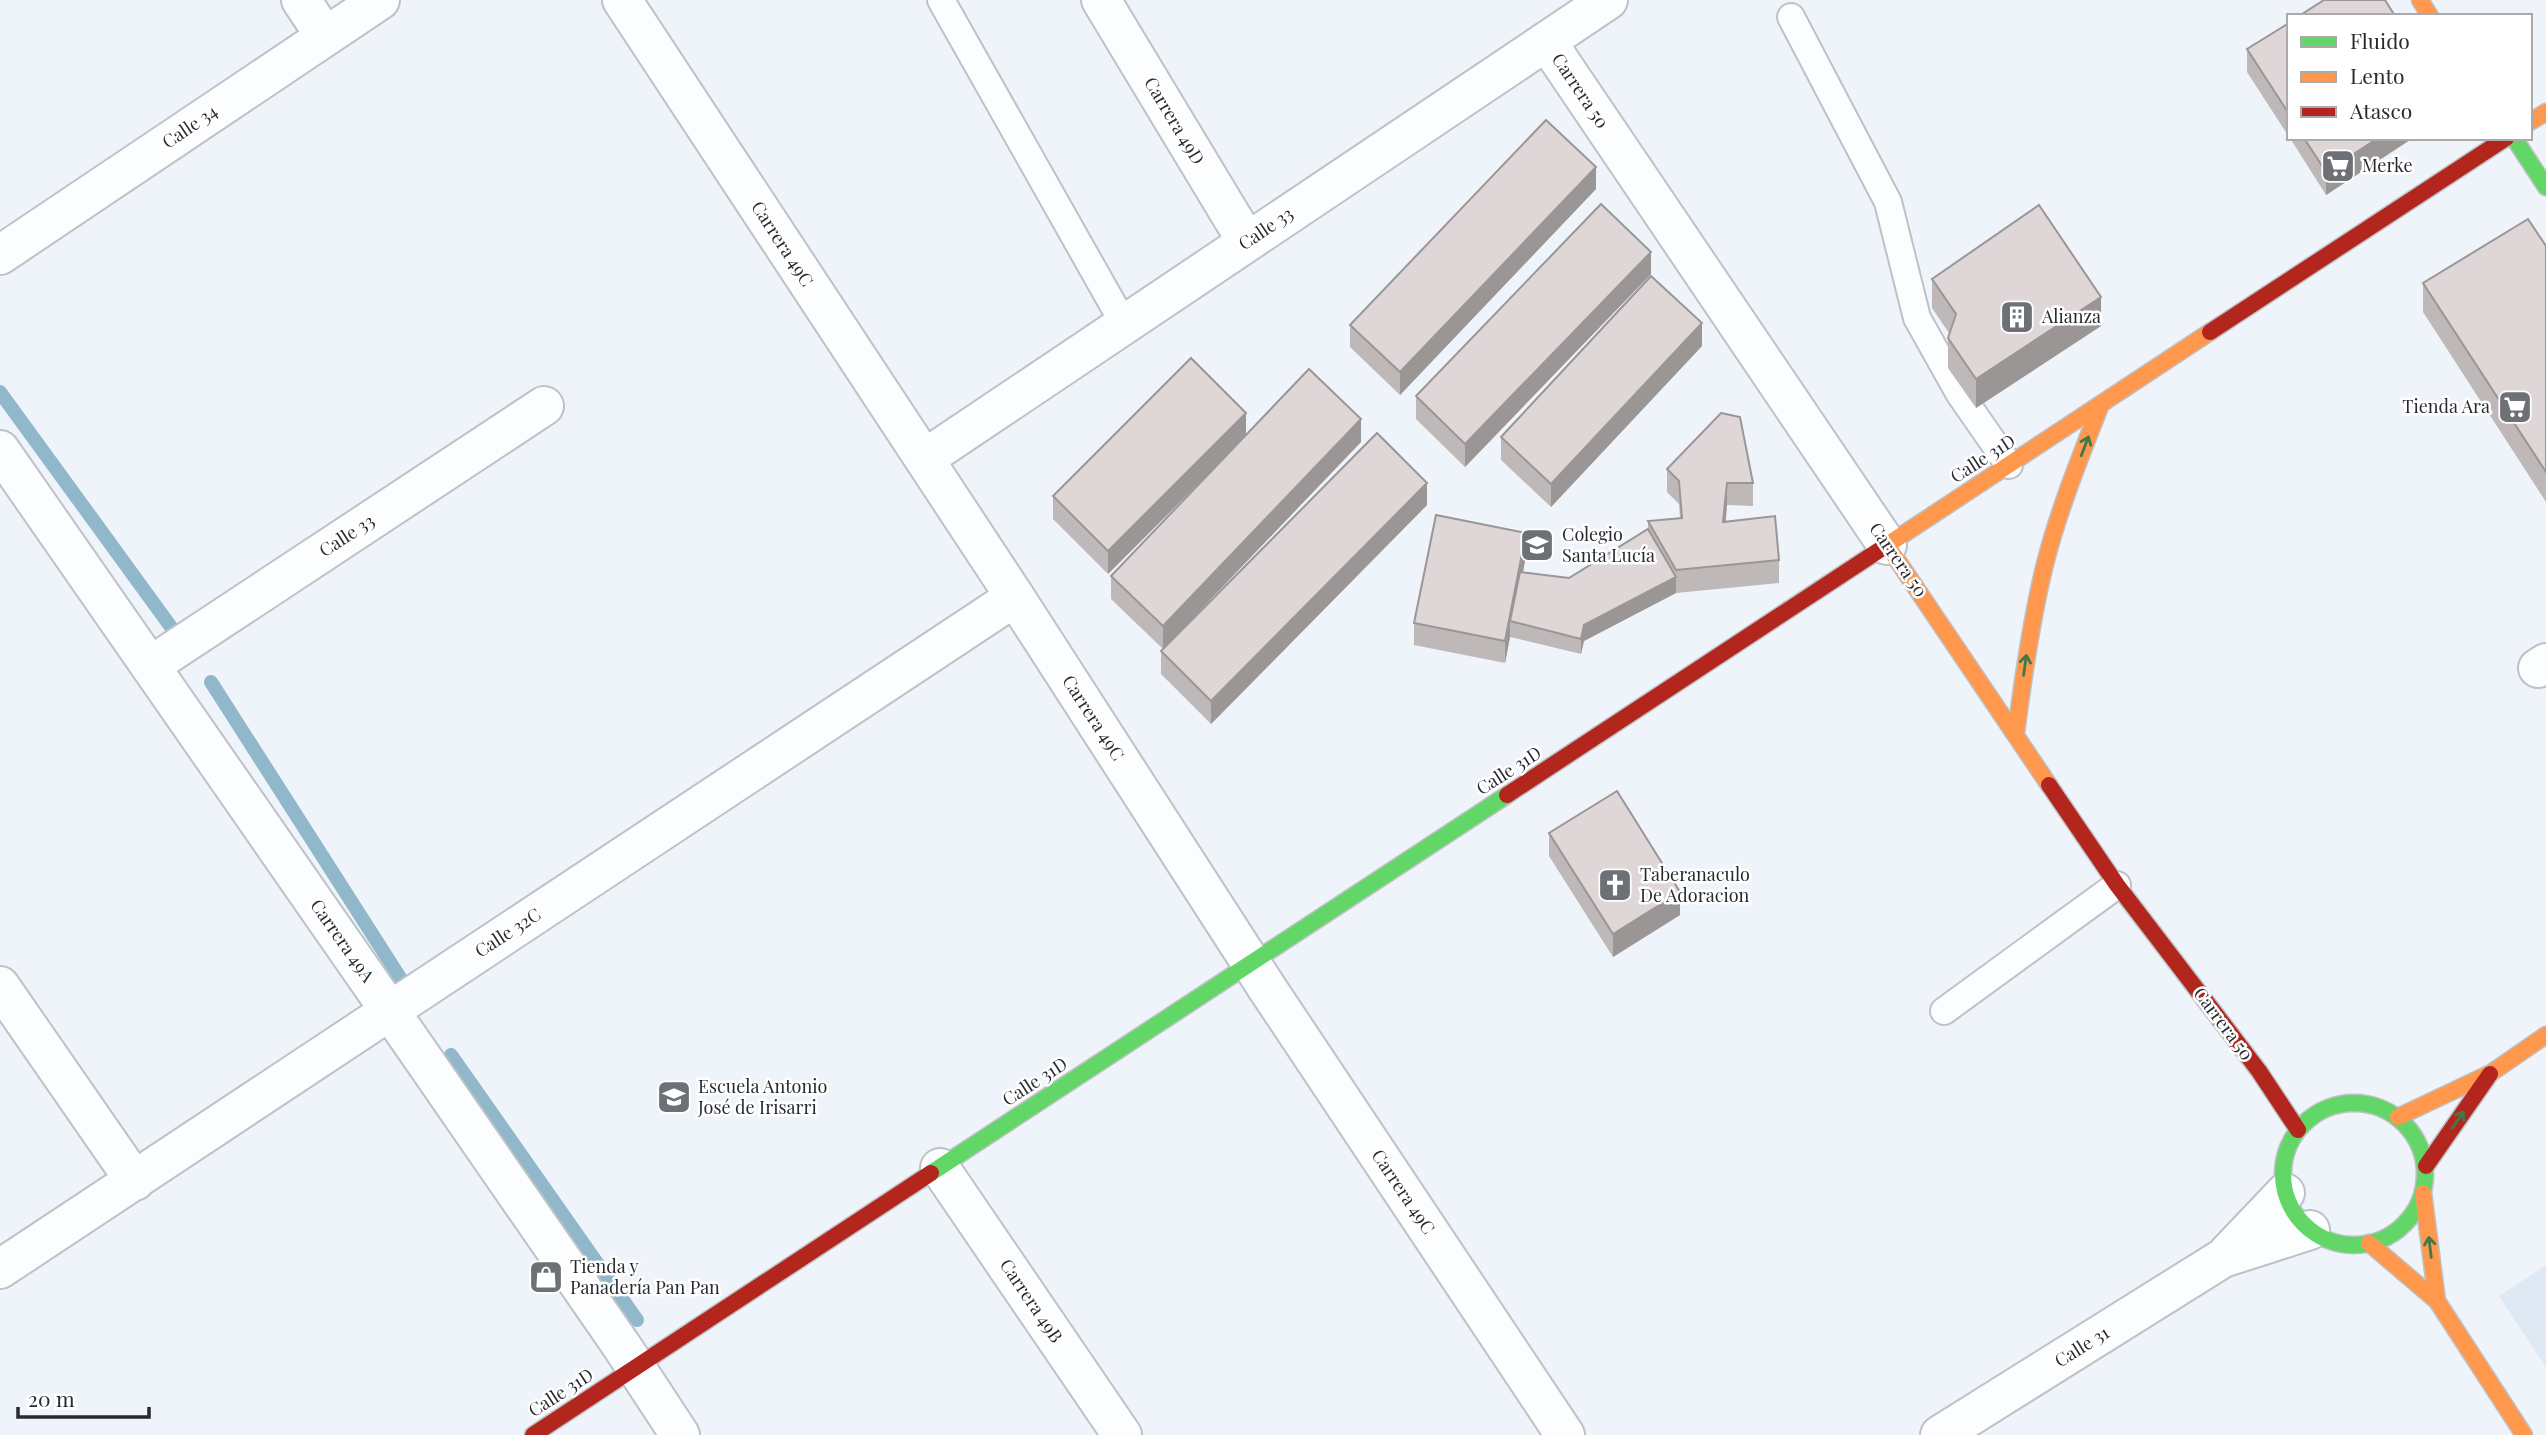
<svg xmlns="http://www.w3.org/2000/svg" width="2546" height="1435" viewBox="0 0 2546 1435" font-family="'Playfair Display',serif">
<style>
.built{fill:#dee9f4}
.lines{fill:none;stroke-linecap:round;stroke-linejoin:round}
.stream{stroke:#91b8ca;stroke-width:14}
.lane-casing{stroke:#bec2c6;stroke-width:30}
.street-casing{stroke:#bec2c6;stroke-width:42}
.fast-casing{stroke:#bec2c6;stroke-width:19}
.slow-casing{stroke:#bec2c6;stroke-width:19}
.jam-casing{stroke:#bec2c6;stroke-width:19}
.lane{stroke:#fcfdfe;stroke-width:26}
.street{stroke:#fcfdfe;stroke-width:38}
.fast{stroke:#63d668;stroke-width:16}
.slow{stroke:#ff974d;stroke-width:16}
.jam{stroke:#b3261e;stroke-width:16}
.wall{fill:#bfb8b9}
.shaded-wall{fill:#9b9696}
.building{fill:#ded6d7;stroke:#9b9696;stroke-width:2}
.oneway{stroke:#427748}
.labels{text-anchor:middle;stroke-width:5;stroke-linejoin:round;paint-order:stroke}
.street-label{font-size:18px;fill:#272a2e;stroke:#fff}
.poi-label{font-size:18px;fill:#272a2e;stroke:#fff;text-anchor:start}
</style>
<rect width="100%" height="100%" fill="#eef4fa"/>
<path class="built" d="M2546,1265v103l-47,-72z"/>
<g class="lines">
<path class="stream" d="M0,392l179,246
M211,682l195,305
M451,1055l186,265"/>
<g class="lane-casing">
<path id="lane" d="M941,0l183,324
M1791,17l97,185 29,116 42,75 50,72
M1944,1011l173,-126"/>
</g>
<g class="street-casing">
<path id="street" d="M301,0l24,36
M622,0l393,597 252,391 298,447
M1101,0l146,242
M1547,42l340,503
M0,255l380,-255
M0,450l390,561 231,334 59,90
M924,459l684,-459
M150,666l394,-260
M2538,668l8,-5
M0,986l135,195
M940,1168l182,267
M2227,1254l58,-61
M0,1269l1015,-672
M1940,1435l283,-177 87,-28"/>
</g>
<g class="fast-casing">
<path id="fast" d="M2514,138l32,49
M2283 1174a71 71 0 1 1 142 0a71 71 0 1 1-142 0Z
M931,1173l576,-378"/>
</g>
<g class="slow-casing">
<path id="slow" d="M2420,0l10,16
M2530,122l16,-10
M1887,545l162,240
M1884,547l326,-215
M2016,733c7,-55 15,-111 28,-165 14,-57 36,-110 57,-164
M2398,1117l93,-44 55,-38
M2423,1193l14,108
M2369,1243l68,58 87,134"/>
</g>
<g class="jam-casing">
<path id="jam" d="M2210,332l296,-194
M2049,785l68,100 142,186 39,59
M1507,795l377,-248
M2426,1166l64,-92
M533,1435l398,-262"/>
</g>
<use href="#lane" class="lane"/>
<use href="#street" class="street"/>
<use href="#fast" class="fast"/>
<use href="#slow" class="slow"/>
<use href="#jam" class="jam"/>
</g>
<path class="wall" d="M2289,23v114l-42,-65v-23z
M2290,138h123l-87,57z
M1596,189l-196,206 -50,-48v-22z
M2546,246v256l-123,-190v-29z
M1651,274l-186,193 -49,-48v-23z
M1932,279l169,47 -125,82 -28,-40v-30l1,-5 -17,-25z
M1702,346l-151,161 -50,-47v-23z
M1246,435l115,7 -198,207 -52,-50v-23l117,-122 -120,120 -55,-55v-23z
M1667,469l86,14v23l-26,-1 -1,16 53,39v23l-103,10 -92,48 -3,13 -71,-17 -5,26 -91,-18v-22l112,-67 -3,16 46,6 79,-49v-8l32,-3 -1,-14 -12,-12z
M1427,505l-216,219 -50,-50v-23z
M1549,833l131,82 -67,42 -64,-101z"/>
<path class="shaded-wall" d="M2378,138h35l-87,57v-23z
M1596,167v22l-196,206v-23z
M1651,252v22l-186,193v-23z
M2101,297v29l-125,82v-29z
M1702,323v23l-151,161v-23z
M1246,413v23l-138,138v-23z
M1361,419v23l-198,207v-23z
M1427,483v22l-216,219v-23z
M1727,483v22l-4,39v-22z
M1526,533v23l-13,66 -3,-1v16l-5,26v-22z
M1676,577v16l-92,48 -3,13v-15l3,-14z
M1680,892v23l-67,42v-23z"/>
<path class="building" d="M2324,0h61l10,16h-96z
M2289,23v91l-42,-65z
M1546,120l50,47 -196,205 -50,-47z
M2304,138h74l-52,34z
M1601,204l50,48 -186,192 -49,-48z
M2039,205l62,92 -125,82 -28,-41 8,-24 -24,-35z
M2528,219l18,27v226l-123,-189z
M1651,276l51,47 -151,161 -50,-47z
M1191,358l55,55 -138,138 -55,-55z
M1309,369l52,50 -198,207 -52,-50z
M1721,413l19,4 13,66h-26l-4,39 52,-6 4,44 -103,10 -28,-49 34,-3 -3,-37 -12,-12z
M1377,433l50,50 -216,218 -50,-50z
M1436,515l90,18 -21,108 -91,-18z
M1648,529l28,48 -92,48 -3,14 -71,-18 10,-49 49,6z
M1617,791l63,101 -67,42 -64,-101z"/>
<defs><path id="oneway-shaft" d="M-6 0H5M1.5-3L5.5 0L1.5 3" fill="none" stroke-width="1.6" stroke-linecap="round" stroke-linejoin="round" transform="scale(1.75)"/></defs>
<g class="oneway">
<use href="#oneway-shaft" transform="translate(2085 446) rotate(-69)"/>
<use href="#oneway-shaft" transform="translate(2025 665) rotate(-82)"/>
<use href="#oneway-shaft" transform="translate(2458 1120) rotate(-55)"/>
<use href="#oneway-shaft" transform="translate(2430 1247) rotate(-97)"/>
</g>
<defs>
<g id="supermarket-square" transform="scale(1.75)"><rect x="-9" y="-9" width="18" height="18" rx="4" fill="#6d7175" stroke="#fff"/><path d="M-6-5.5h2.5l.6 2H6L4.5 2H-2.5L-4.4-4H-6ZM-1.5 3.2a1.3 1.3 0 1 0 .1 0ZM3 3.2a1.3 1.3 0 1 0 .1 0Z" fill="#fff"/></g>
<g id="building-square" transform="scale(1.75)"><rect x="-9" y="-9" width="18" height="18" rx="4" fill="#6d7175" stroke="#fff"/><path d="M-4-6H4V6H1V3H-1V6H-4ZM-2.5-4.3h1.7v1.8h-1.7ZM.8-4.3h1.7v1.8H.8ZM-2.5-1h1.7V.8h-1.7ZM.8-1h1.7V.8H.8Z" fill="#fff"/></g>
<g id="school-square" transform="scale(1.75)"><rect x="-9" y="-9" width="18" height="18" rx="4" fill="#6d7175" stroke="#fff"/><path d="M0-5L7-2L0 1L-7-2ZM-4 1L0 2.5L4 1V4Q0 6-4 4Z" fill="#fff"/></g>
<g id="church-square" transform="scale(1.75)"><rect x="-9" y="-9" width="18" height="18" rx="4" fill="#6d7175" stroke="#fff"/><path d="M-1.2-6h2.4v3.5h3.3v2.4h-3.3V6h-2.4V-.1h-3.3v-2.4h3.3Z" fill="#fff"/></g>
<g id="shop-square" transform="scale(1.75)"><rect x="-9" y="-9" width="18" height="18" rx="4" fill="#6d7175" stroke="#fff"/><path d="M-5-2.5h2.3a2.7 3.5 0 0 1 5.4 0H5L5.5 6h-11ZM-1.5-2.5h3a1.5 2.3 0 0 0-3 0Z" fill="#fff"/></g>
</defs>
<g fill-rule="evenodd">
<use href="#supermarket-square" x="2338" y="166"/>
<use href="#building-square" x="2017" y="317"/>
<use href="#supermarket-square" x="2515" y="407"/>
<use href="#school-square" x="1537" y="545"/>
<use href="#church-square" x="1615" y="885"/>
<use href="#school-square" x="674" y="1097"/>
<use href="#shop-square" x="546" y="1277"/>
</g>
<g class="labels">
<g class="street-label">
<text transform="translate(1580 91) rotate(56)" y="6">Carrera 50</text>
<text transform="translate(1174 121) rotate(59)" y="6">Carrera 49D</text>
<text transform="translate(190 127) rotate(-34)" y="6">Calle 34</text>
<text transform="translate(1266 229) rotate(-34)" y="6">Calle 33</text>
<text transform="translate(782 244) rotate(57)" y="6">Carrera 49C</text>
<text transform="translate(1983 459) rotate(-33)" y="6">Calle 31D</text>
<text transform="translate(347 536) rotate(-33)" y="6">Calle 33</text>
<text transform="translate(1898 560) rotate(55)" y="6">Carrera 50</text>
<text transform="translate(1093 718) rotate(57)" y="6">Carrera 49C</text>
<text transform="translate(1509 771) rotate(-33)" y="6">Calle 31D</text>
<text transform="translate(508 933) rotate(-33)" y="6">Calle 32C</text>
<text transform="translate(342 941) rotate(55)" y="6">Carrera 49A</text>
<text transform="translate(2223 1024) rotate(53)" y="6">Carrera 50</text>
<text transform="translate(1035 1082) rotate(-33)" y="6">Calle 31D</text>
<text transform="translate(1403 1192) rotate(56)" y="6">Carrera 49C</text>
<text transform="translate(1031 1301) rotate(56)" y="6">Carrera 49B</text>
<text transform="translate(2082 1347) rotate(-32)" y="6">Calle 31</text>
<text transform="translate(561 1393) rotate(-33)" y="6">Calle 31D</text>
</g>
<g class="poi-label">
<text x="2362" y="172">Merke</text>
<text x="2042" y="323">Alianza</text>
<text x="2490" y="413" text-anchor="end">Tienda Ara</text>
<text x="1562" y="541">Colegio<tspan x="1562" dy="21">Santa Lucía</tspan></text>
<text x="1640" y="881">Taberanaculo<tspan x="1640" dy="21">De Adoracion</tspan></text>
<text x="698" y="1093">Escuela Antonio<tspan x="698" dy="21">José de Irisarri</tspan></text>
<text x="570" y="1273">Tienda y<tspan x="570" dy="21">Panadería Pan Pan</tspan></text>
</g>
</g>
<rect x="2287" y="14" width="245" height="126" fill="#ffffff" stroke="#a9aaab" stroke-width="2"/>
<rect x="2301" y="37" width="35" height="10" fill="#63d668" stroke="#a9aaab" stroke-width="2"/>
<text x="2350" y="49" font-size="21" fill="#272a2e">Fluido</text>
<rect x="2301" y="72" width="35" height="10" fill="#ff974d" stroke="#a9aaab" stroke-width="2"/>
<text x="2350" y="84" font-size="21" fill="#272a2e">Lento</text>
<rect x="2301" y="107" width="35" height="10" fill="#b3261e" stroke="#a9aaab" stroke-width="2"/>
<text x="2350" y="119" font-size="21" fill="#272a2e">Atasco</text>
<path d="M18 1407v10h131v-10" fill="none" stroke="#272a2e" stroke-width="3.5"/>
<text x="28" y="1407" font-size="21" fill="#272a2e" stroke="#ffffff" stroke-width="5" paint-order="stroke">20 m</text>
</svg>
